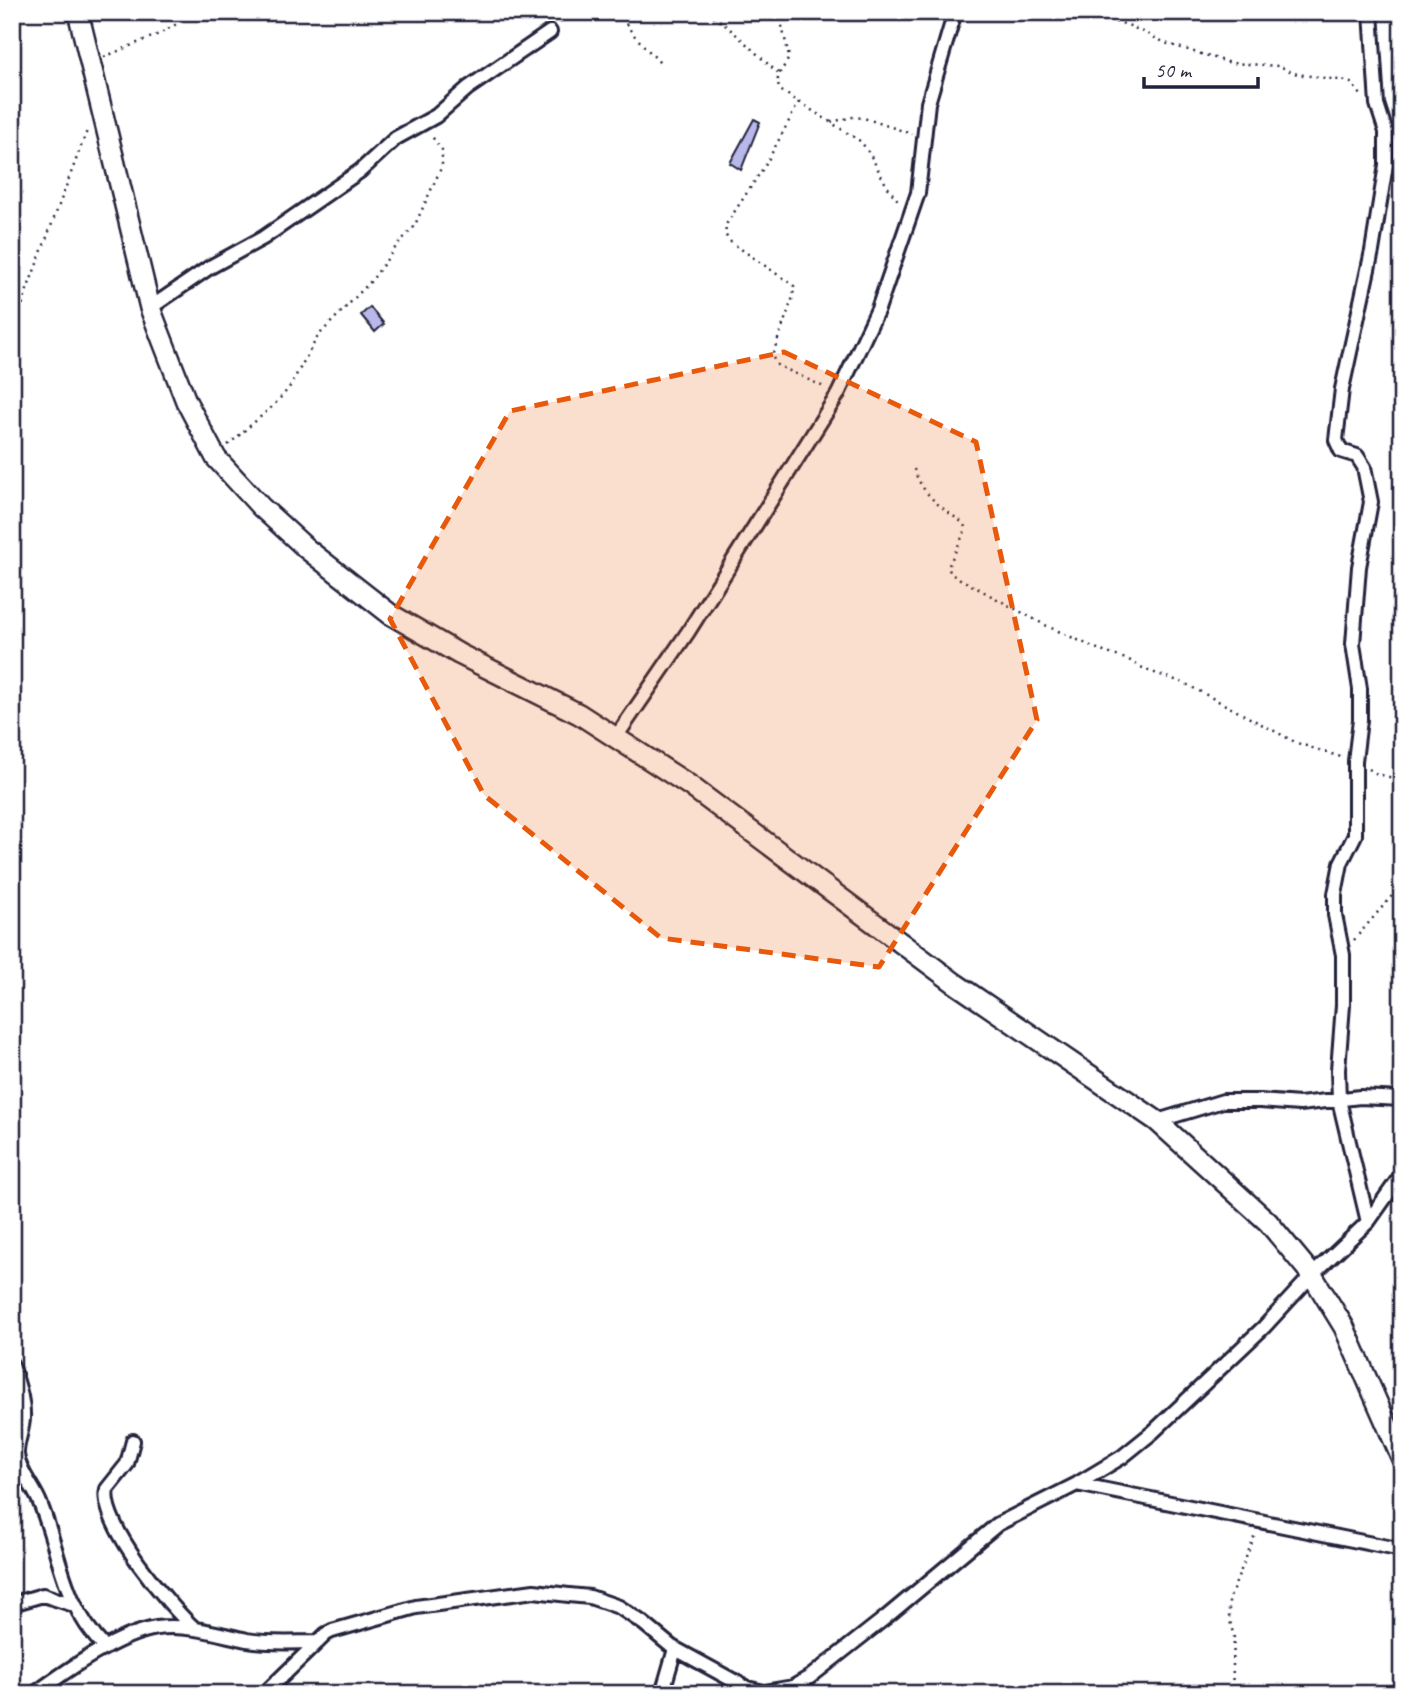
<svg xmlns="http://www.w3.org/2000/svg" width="1414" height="1706" viewBox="0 0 1414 1706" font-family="Caveat,sans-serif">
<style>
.building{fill:#b9b8ea;stroke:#22223b;stroke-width:2}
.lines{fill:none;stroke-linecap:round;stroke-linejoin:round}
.street-casing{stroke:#22223b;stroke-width:18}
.secondary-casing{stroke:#22223b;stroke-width:24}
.path{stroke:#22223b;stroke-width:2.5;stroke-dasharray:2 5;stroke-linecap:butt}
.street{stroke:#fff;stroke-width:12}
.secondary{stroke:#fff;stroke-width:19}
.marked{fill:#e8590c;fill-opacity:0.2;stroke:#e8590c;stroke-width:5;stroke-dasharray:14 9;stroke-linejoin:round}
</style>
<rect width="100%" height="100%" fill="#fff"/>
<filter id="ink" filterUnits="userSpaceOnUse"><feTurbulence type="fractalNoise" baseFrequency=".0143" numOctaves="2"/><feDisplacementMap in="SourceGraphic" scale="14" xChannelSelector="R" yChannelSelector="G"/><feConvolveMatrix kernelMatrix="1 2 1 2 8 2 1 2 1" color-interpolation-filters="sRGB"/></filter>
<g filter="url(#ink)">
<path class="building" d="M754,119l6,3 -19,48 -11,-7z
M370,307l14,17 -9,8 -14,-17z"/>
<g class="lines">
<g class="street-casing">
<path id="street" d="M150,308l60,-41 53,-29 97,-67 36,-33 40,-22 32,-28 82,-56
M616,737l72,-105 150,-238 40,-85 40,-116 10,-90 27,-91
M1157,1121l66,-20h37l40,3 60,-7 42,2
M1368,1222l-29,-122 -1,-30 5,-65v-50l-8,-40v-21l6,-31 14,-28v-74l5,-41v-31l-7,-45 6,-77 12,-65 -7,-35 -7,-11 -16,-5 -5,-11 6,-51 30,-138 14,-86v-33l-9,-28 -6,-92
M12,1365c5,17 12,35 11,53 0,11 -7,26 -6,37 2,17 17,32 23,48 22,55 21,98 65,145
M133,1441l-6,23 -20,25c-8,34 62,117 88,140
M1077,1484l325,66
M12,1604l31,-9 31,10
M34,1694c32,-23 83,-60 123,-66 31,-4 61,6 90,12 23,4 47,2 71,2
M264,1694l62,-60 6,-3 84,-24 118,-16 35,4 21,2 29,10 24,16 29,24 75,41 17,4 29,-5 17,-10 75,-59 113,-94 79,-40 45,-27 31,-25 111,-105 48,-52 56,-53 34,-48
M662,1694l13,-45"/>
</g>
<g class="secondary-casing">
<path id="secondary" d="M78,12l72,296 36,93 30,57 45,49 46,42 83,65 69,40 120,60 110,71 267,199 201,137 111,101 44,53 32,52 58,132"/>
</g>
<path class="path" d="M618,12l15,22 29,31
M708,12c26,18 47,41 70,61
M779,12l10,45c-5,13 -16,18 -9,33l80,51c17,19 22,45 41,62
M1053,12l36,3 39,10 40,19 63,19 48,3 18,8 49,7 5,2 11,13
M560,23l9,-11
M104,57l55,-23 39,-22
M799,102l-33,62 -39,59 -2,10 3,7 66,46 -1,11 -21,59 5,9 49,23
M831,122l22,-5 11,1 48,16
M12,338l15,-48 61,-162
M228,445l46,-40 15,-17 29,-52 54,-56 26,-36 16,-17 28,-61v-16l-12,-16
M914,469c8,26 28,39 49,54l3,6 -18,38 3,7 94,51 59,27 25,8 17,10 38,13 113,60 47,15
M1369,769l8,5 25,6
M1354,940l48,-56
M1232,1694l2,-56 -5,-22v-16l26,-65"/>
<use href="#street" class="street"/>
<use href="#secondary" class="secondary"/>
</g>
</g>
<path class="marked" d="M784,352l192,90 61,278 -158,247 -218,-29 -177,-143 -94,-176 120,-208z"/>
<rect width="1414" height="1706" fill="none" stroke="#fff" stroke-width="42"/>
<rect x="21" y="21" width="1372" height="1664" fill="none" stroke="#22223b" stroke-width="2.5" filter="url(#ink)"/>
<path d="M1144 77v10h114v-10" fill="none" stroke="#22223b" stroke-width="3.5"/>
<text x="1155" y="77" font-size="21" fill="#22223b" stroke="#ffffff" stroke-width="5" paint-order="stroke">50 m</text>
</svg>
